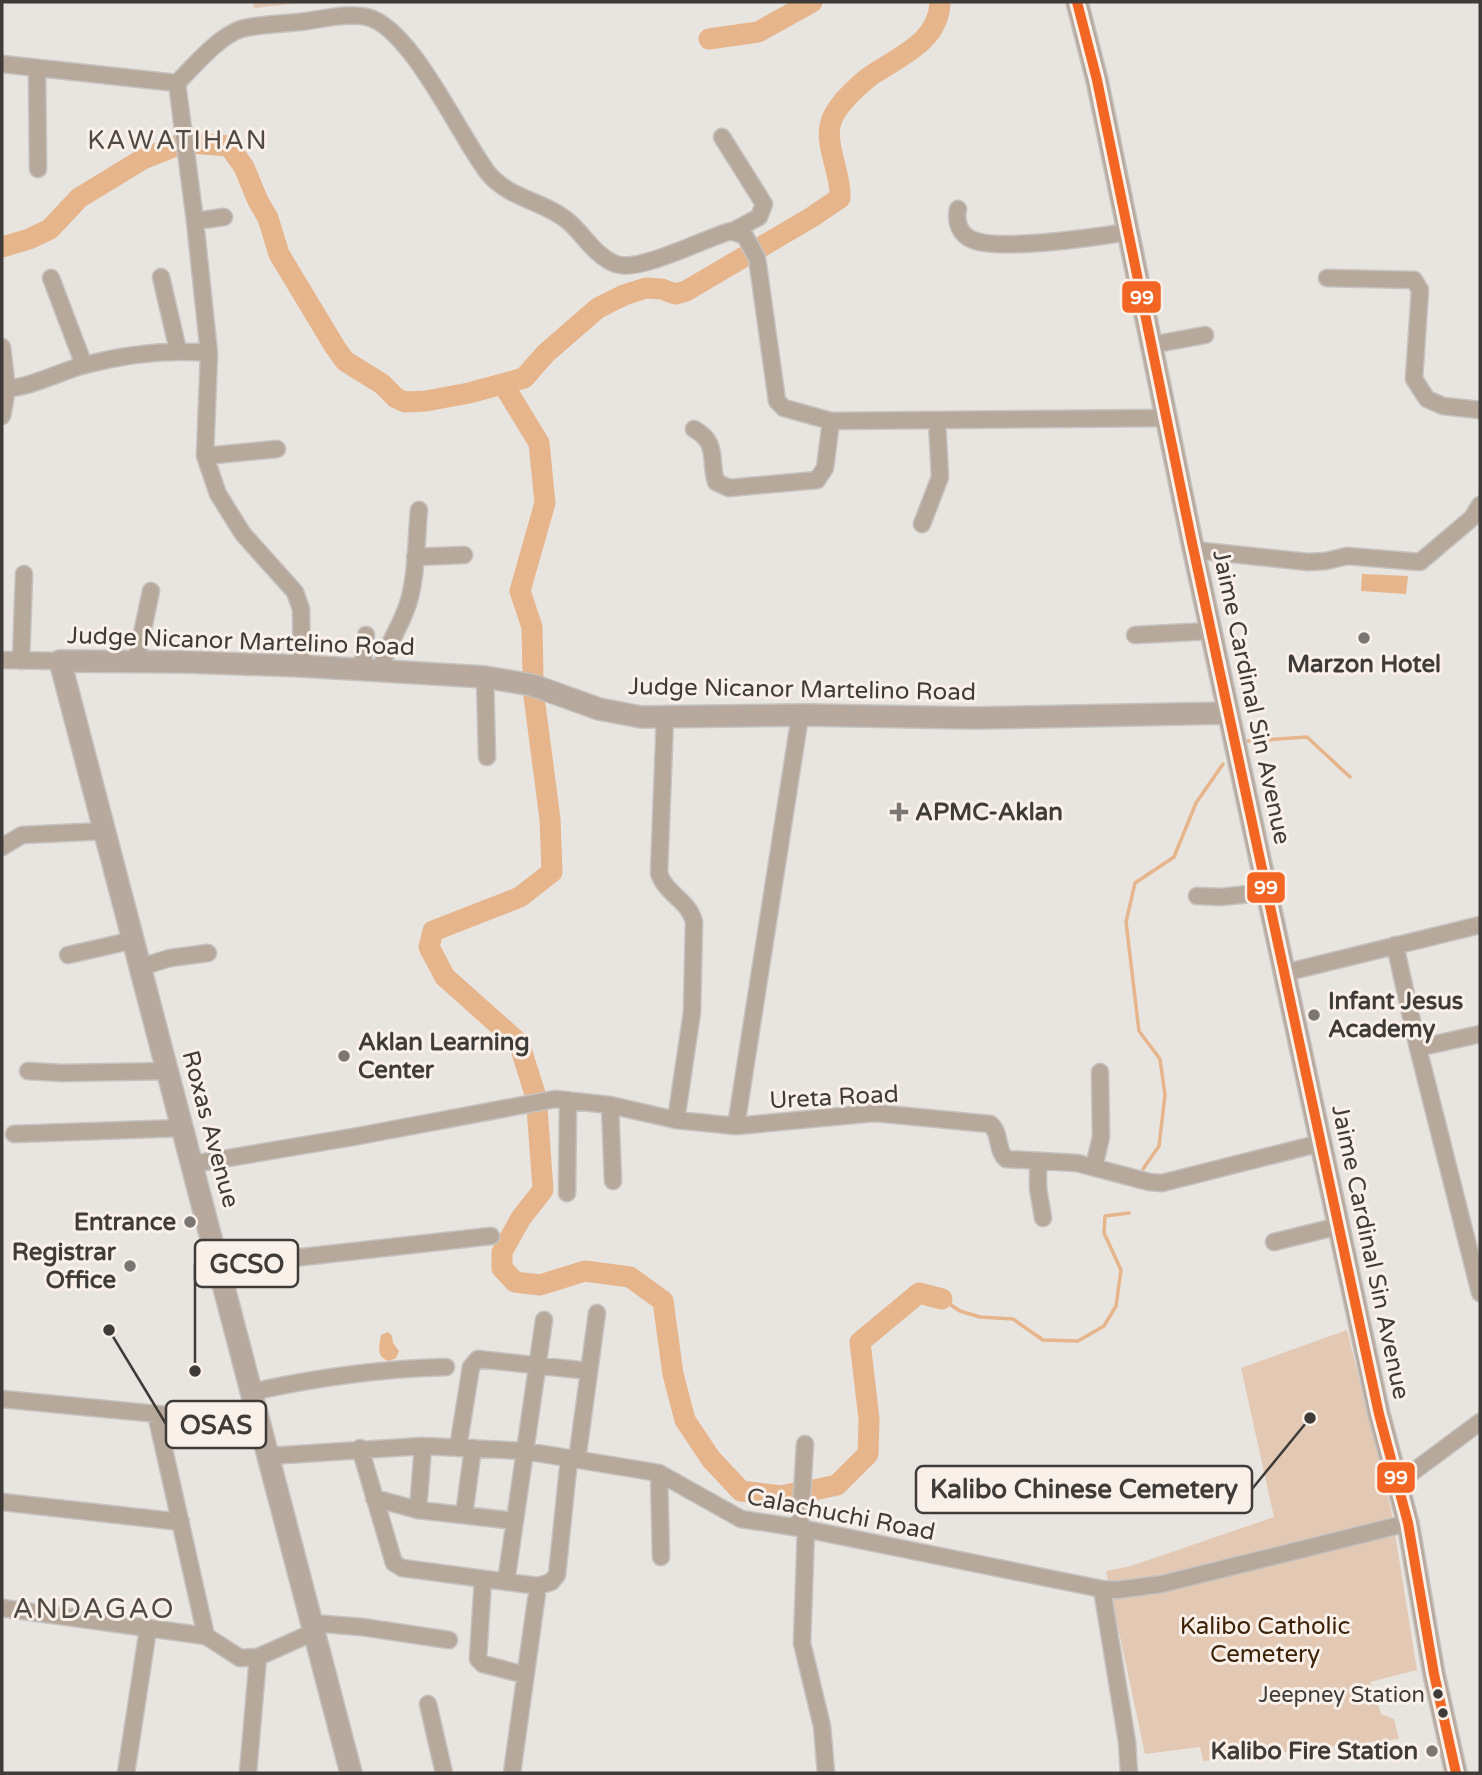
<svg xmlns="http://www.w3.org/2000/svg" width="1482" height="1775" viewBox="0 0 1482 1775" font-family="'Varela Round',sans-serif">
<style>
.green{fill:#e3c9b3}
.water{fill:#e6b58c}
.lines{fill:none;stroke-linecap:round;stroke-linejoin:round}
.stream{stroke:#e6b58c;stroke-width:3.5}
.river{stroke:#e6b58c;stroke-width:21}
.minor-casing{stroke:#c5c2bf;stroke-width:19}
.major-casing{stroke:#c5c2bf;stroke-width:24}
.minor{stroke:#b7a89c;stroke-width:16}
.major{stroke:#b7a99d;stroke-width:21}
.bus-1-casing{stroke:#f9f0e9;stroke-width:16}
.bus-1{stroke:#f26522;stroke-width:10}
.poi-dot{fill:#7a7673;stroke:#f9f0e9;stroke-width:2.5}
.bus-dot{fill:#3e3b38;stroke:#f9f0e9;stroke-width:2.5}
.labels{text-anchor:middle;stroke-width:6;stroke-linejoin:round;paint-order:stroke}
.bus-label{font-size:22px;fill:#3e3b38;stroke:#f9f0e9;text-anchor:end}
.street-label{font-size:24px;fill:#3e3b38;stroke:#f9f0e9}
.poi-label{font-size:24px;font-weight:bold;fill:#3e3b38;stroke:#f9f0e9;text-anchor:start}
.park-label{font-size:24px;fill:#3d2208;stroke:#f9f0e9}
.neighbourhood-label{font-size:26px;letter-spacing:2px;fill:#514a44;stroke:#f9f0e9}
.quarter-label{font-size:28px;letter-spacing:2px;fill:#514a44;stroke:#f9f0e9}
.leader{fill:none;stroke:#3e3b38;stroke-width:2.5}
.callout-dot{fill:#3e3b38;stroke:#f9f0e9;stroke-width:2.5}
.callout{fill:#f9f0e9;stroke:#3e3b38;stroke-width:2.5}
.callout-label{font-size:26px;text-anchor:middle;font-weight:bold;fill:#3e3b38}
.line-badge{stroke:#f9f0e9;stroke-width:2.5}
.badge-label{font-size:19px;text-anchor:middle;font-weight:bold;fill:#fff}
</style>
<rect width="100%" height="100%" fill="#e8e4e0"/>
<path class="green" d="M253,2h47v1l-46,5z
M1347,1330l44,179 26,161 -47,12 11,32 13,5 5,20 -196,22 -3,-14 -55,7 -39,-183 25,-5 143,-49 -33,-149z"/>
<path class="water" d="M1362,574l46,2 -2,18 -45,-3z
M388,1332l4,4 1,7 6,8 -3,7 -7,3c-13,-4 -10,-14 -8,-26z"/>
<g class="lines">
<path class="stream" d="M1248,741l59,-4 43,40
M1143,1169l16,-23 6,-51 -5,-36 -21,-28 -13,-109 9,-39 39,-26 22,-54 27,-39
M942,1299l18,12 20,6 33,2 30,21 35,1 26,-15 12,-20 5,-36 -17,-37 1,-17 24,-3"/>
<path class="river" d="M709,39l49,-7 54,-30
M189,143l40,3 15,21 14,34 10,17 11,36 56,93 10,14 37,23 14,14 9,4 21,-1 43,-8 55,-15 22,-25 52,-45 26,-13 22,-7 16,1 13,5 11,-3 126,-74 28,-19c2,-27 -21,-60 -5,-85 7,-12 23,-27 34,-36 28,-20 70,-34 71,-75
M2,247l27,-8 21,-10 29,-31 64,-39 35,-14
M503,384l36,59 6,60 -25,88 12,36 1,49
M533,689l17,130 2,53 -32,25 -87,34 -4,16 16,30 74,66 17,54
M537,1107l6,83 -22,28 -19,34v16l13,14 25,3 45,-14 45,6 33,24 10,73 12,46 26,39 30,32 40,5 18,-4
M805,1492l32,-7 31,-31 1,-35 -9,-77 59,-49 23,6"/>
<g class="minor-casing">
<path id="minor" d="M2,64l175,19 18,138 14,132 -4,103 13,38 25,40 52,58 6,17 1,57
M37,68l1,101
M177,83c16,-16 42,-47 64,-54 18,-5 39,-5 58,-7 22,-2 46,-10 68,-5 44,10 93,120 121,156 21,26 57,28 81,49 15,13 27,35 47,42 23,9 89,-26 115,-33l14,5 12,22 20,143 7,7 47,13 335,-3
M722,137l42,67 -5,13 -26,14
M958,209c-3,13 2,26 15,31 27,11 123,-3 155,-8
M195,221l29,-4
M161,277l17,73
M51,278l33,87
M1327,278l87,2 6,10 -6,89 13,20 16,7 37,4
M1151,345l54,-10
M2,347l5,42 -5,27
M2,388c25,2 58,-17 83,-23 42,-11 81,-16 124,-12
M694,429c25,14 15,30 22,53l13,6 88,-8 8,-12 6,-47
M205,456l72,-7
M922,524l18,-47 -3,-56
M1194,550l114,12 18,-1 21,-5 73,6 52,-44 8,-13
M415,557l49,-2
M1135,635l76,-4
M2,660l58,1
M21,661l3,-87
M136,662l15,-71
M362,670l4,-35
M380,671c7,-27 20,-43 28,-67 9,-29 8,-63 11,-94
M485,677l2,80
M665,717l-6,156c6,21 30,27 35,49l-2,90 -16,108
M2,847l20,-12 83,-4
M1197,896l24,1 46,-5
M1395,945l23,103 62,245
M68,955l66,-15
M141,967l29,-9 38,-5
M1284,973l196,-48
M1418,1048l62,-14
M28,1071l34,2 106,-2
M610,1105l3,76
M736,1126l139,-13 115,11c11,8 6,26 16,35l71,4 72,19 13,1 159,-40
M14,1134l169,-6
M1038,1161v27l5,30
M193,1164l160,-27 202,-38 55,6 66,15 60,6 64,-410
M1094,1167l7,-30 -1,-65
M567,1193l1,-93
M1274,1242l65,-16
M219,1264l56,-4 216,-24
M252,1392c66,-15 127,-23 194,-25
M2,1399l259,25
M156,1414l50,222 34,22 18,-1 -10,116
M360,1448l34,115 8,5 136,18 13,-4 6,-7 12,-116
M458,1448l13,-81 7,-8 111,12
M269,1456l154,-10 102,5 134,22 82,46 59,9 302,61 15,1 45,-6 246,-61
M577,1460l20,-147
M659,1473l2,84
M1398,1483l82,-61
M374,1498l44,12 97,11
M2,1502l179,20
M418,1510l5,-64
M464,1515l9,-67
M800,1528l5,-84
M806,1529l-4,114 20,83 4,47
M483,1579l-5,80 5,5 42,11
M506,1582l38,-262
M1102,1589l25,153 2,31
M2,1608l204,28
M312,1623l50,4 87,13
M258,1657l56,-25
M428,1704l16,69
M126,1773l22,-144
M512,1773l26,-187"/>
</g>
<g class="major-casing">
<path id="major" d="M1077,2l20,78 94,458 188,876 29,109 26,151 22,99
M351,1773l-291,-1112 128,1 114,4 183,11 47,8 67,24 42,8 167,-2 166,3 254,-5"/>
</g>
<use href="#minor" class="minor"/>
<use href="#major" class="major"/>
<g class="bus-1-casing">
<path id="bus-1" d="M1077,2l20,78 94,458 188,876 29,109 26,151 22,99"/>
</g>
<use href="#bus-1" class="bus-1"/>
</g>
<g class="poi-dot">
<circle cx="1364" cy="638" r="7"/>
<path d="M895.5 801.5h7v7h7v7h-7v7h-7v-7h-7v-7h7z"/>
<circle cx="1314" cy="1015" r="7"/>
<circle cx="344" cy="1056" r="7"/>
<circle cx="190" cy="1222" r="7"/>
<circle cx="130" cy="1266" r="7"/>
<circle cx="1432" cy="1751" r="7"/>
</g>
<g class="bus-dot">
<circle cx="1438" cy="1694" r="6"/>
<circle cx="1443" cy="1713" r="6"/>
</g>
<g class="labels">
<g class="bus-label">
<text x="1425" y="1702">Jeepney Station</text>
</g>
<g class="street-label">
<text transform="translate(241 641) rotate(2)" y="8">Judge Nicanor Martelino Road</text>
<text transform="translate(802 689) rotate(1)" y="8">Judge Nicanor Martelino Road</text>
<text transform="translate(1252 697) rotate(78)" y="8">Jaime Cardinal Sin Avenue</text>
<text transform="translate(834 1097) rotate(-3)" y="8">Ureta Road</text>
<text transform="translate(211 1129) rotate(75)" y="8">Roxas Avenue</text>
<text transform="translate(1371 1252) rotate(78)" y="8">Jaime Cardinal Sin Avenue</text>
<text transform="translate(841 1514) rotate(11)" y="8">Calachuchi Road</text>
</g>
<g class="poi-label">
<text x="1364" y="672" text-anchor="middle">Marzon Hotel</text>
<text x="915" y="820">APMC-Aklan</text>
<text x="1328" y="1009">Infant Jesus<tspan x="1328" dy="28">Academy</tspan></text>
<text x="358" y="1050">Aklan Learning<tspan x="358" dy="28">Center</tspan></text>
<text x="176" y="1230" text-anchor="end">Entrance</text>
<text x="116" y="1260" text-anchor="end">Registrar<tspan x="116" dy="28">Office</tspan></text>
<text x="1418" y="1759" text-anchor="end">Kalibo Fire Station</text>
</g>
<g class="park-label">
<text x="1265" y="1634">Kalibo Catholic<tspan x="1265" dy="28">Cemetery</tspan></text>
</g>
<g class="neighbourhood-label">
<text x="178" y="149">KAWATIHAN</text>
</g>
<g class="quarter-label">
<text x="94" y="1618">ANDAGAO</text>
</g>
</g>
<path class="leader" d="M195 1371L195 1264M109 1330L166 1424M1310 1418L1252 1489"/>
<g class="callout-dot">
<circle cx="195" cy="1371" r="7"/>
<circle cx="109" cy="1330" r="7"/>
<circle cx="1310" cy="1418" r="7"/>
</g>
<g class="callout">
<rect x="195" y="1240" width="103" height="47" rx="7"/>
<rect x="166" y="1401" width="100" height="47" rx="7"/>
<rect x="916" y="1466" width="336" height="47" rx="7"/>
</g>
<g class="callout-label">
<text x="247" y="1273">GCSO</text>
<text x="216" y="1434">OSAS</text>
<text x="1084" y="1498">Kalibo Chinese Cemetery</text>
</g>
<g class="line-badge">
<rect x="1121" y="280" width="41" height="34" rx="7" fill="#f26522"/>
<rect x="1246" y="871" width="40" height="33" rx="7" fill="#f26522"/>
<rect x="1376" y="1461" width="40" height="33" rx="7" fill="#f26522"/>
</g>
<g class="badge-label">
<text x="1142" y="304">99</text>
<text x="1266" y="894">99</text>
<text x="1396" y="1484">99</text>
</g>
<rect width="1482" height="1775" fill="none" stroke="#3e3b38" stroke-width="7"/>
</svg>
